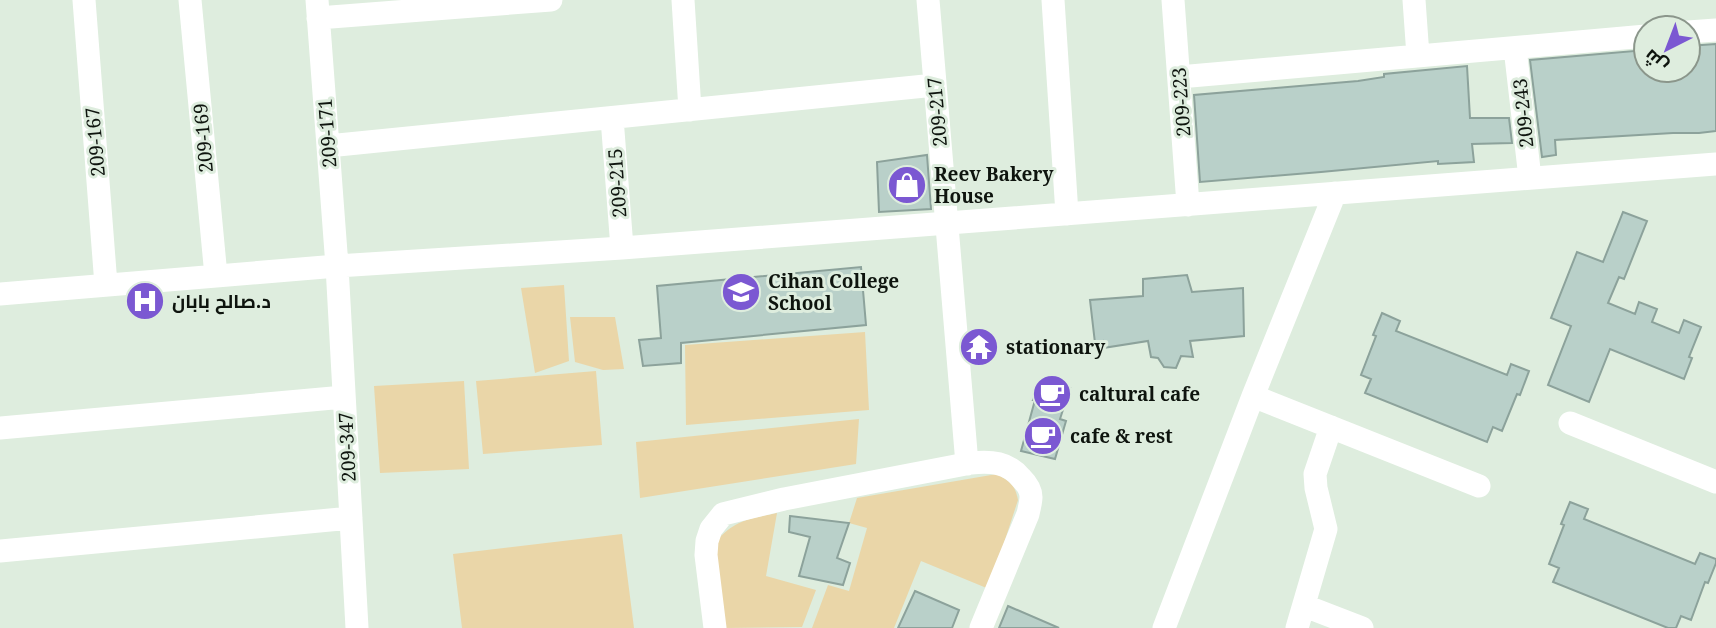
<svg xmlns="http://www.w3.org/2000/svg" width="1716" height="628" viewBox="0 0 1716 628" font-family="'Noto Serif',Cairo,serif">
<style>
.green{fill:#ead6a8}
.building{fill:#b9d0c9;stroke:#8ca29b;stroke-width:2}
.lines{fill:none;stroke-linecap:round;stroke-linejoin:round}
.minor{stroke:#fff;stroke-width:23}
.labels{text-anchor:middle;stroke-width:6;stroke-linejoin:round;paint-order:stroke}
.street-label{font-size:19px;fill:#0e140e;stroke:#deedde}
.poi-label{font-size:19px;font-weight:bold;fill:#0e140e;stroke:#deedde;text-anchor:start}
</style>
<rect width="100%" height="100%" fill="#deedde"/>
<path class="green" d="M564,285l5,76 -34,12 -14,-85z
M570,317h45l9,52 -21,1 -28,-8z
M865,332l4,78 -183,15 -1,-80z
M596,371l6,74 -119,9 -7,-73z
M464,381l5,88 -89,4 -6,-87z
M859,419l-3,45 -216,34 -4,-56z
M997,474c13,8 18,10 21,26l-29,89 -68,-28 -27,67h-82l16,-43 21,6 18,-63 -18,-5 8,-25z
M777,513l-11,63 50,14 -14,37 -78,1 -9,-86c21,-23 34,-23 62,-29z
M622,534l12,94h-172l-9,-74z"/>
<path class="building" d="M1716,44v87l-17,2h-26l-118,7 1,15 -14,2 -12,-97 116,-10v20h42v-24z
M1467,66l3,52h39l3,25 -40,1 2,18 -36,2v-3l-117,11 -121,10 -6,-87 164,-14 26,-4v-3z
M927,155l4,54 -52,3 -2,-50z
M1623,212l24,9 -23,58 -5,-2 -11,26 27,11 4,-12 18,7 -5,13 27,11 5,-13 17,7 -12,30 3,1 -8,21 -74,-30 -21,53 -41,-17 23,-59 -20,-8 26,-66 26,10z
M861,267l5,58 -185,18v20l-38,3 -4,-26 22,-2 -4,-52z
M1187,275l5,17 51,-4 1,48 -54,5 3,16 -12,-1 -5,12 -12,-1 -6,-9 -7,-1 -3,-16 -45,7v-7l-8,2 -5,-43 53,-4v-17z
M1382,313l18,8 -4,10 111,44 4,-11 18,7 -9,24 -3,-1 -15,37 -9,-4 -6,15 -122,-49 6,-14 -10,-4 15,-39 -3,-1z
M1040,381l30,7 -10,31 6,2 -11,38 -34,-8 14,-51h-2z
M1570,502l18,7 -4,10 111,45 5,-11 16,6v4l-8,20 -3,-1 -14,38 -10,-4 -5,12h-8l-115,-46 6,-14 -10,-4 15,-39 -3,-1z
M790,516l59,7 -12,35 13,5 -7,22 -44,-9 11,-39 -21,-5z
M915,591l44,19 -7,18h-54z
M1008,606l51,22h-60z"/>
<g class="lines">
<path class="minor" d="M84,0l22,285
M190,0l26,276
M317,0l20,266 20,362
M683,0l7,110
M928,0l39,464
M1053,0l14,214
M1173,0l15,205
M1414,0l4,56
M318,18l233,-18
M1688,32l28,-2
M1515,48l15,130
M1179,77l467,-41
M612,118l10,130
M328,146l607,-61
M0,294l337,-28 285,-18 1094,-84
M1253,396l226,90
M1570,423l146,59
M0,428l344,-31
M0,551l351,-33
M1305,606l57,22
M715,628l-9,-73 1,-14 4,-12 12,-15 61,-15 187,-36c20,-2 37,-1 50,15 5,5 10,12 10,19 0,5 -2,12 -3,17l-47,114
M1164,628l89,-232 82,-203
M1297,628l29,-99 -10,-41 -1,-14 16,-47"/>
</g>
<defs>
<g id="shop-disc" transform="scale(2.0125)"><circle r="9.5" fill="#7b58d2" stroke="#deedde"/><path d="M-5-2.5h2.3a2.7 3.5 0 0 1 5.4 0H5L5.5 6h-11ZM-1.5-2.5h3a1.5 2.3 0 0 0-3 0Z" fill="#fff"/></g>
<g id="school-disc" transform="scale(2.0125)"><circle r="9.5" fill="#7b58d2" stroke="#deedde"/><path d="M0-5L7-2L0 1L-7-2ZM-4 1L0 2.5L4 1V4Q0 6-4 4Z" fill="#fff"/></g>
<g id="hospital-disc" transform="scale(2.0125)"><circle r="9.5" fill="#7b58d2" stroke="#deedde"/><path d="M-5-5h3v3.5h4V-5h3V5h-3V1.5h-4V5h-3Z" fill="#fff"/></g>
<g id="temple-disc" transform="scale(2.0125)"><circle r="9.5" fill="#7b58d2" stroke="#deedde"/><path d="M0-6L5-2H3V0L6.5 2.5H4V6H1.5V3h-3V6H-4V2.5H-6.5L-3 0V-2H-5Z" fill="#fff"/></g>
<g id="cafe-disc" transform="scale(2.0125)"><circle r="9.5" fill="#7b58d2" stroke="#deedde"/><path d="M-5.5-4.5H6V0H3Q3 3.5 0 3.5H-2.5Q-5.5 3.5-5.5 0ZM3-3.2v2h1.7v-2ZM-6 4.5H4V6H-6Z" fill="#fff"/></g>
</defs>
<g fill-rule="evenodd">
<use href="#shop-disc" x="907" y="185"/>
<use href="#school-disc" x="741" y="292"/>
<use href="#hospital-disc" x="145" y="301"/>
<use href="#temple-disc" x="979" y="347"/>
<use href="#cafe-disc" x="1052" y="394"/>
<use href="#cafe-disc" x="1043" y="436"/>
</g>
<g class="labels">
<g class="street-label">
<text transform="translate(1181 102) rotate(-94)" y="7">209-223</text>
<text transform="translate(937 112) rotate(-95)" y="7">209-217</text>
<text transform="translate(1523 113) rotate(-96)" y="7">209-243</text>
<text transform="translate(327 133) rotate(-94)" y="7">209-171</text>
<text transform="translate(203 138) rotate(-95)" y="7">209-169</text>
<text transform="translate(95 142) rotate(-95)" y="7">209-167</text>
<text transform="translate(617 183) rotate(-94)" y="7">209-215</text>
<text transform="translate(347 447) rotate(-93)" y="7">209-347</text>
</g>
<g class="poi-label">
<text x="934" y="181">Reev Bakery<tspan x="934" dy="22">House</tspan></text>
<text x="768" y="288">Cihan College<tspan x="768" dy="22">School</tspan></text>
<text x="172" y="308">د.صالح بابان</text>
<text x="1006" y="354">stationary</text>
<text x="1079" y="401">caltural cafe</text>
<text x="1070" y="443">cafe &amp; rest</text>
</g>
</g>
<g transform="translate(1667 49) rotate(222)"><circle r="33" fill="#deedde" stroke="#8b968b" stroke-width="2"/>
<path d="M0-5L12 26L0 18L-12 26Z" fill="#7b58d2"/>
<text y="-10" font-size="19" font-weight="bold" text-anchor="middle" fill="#0e140e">ش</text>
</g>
</svg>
